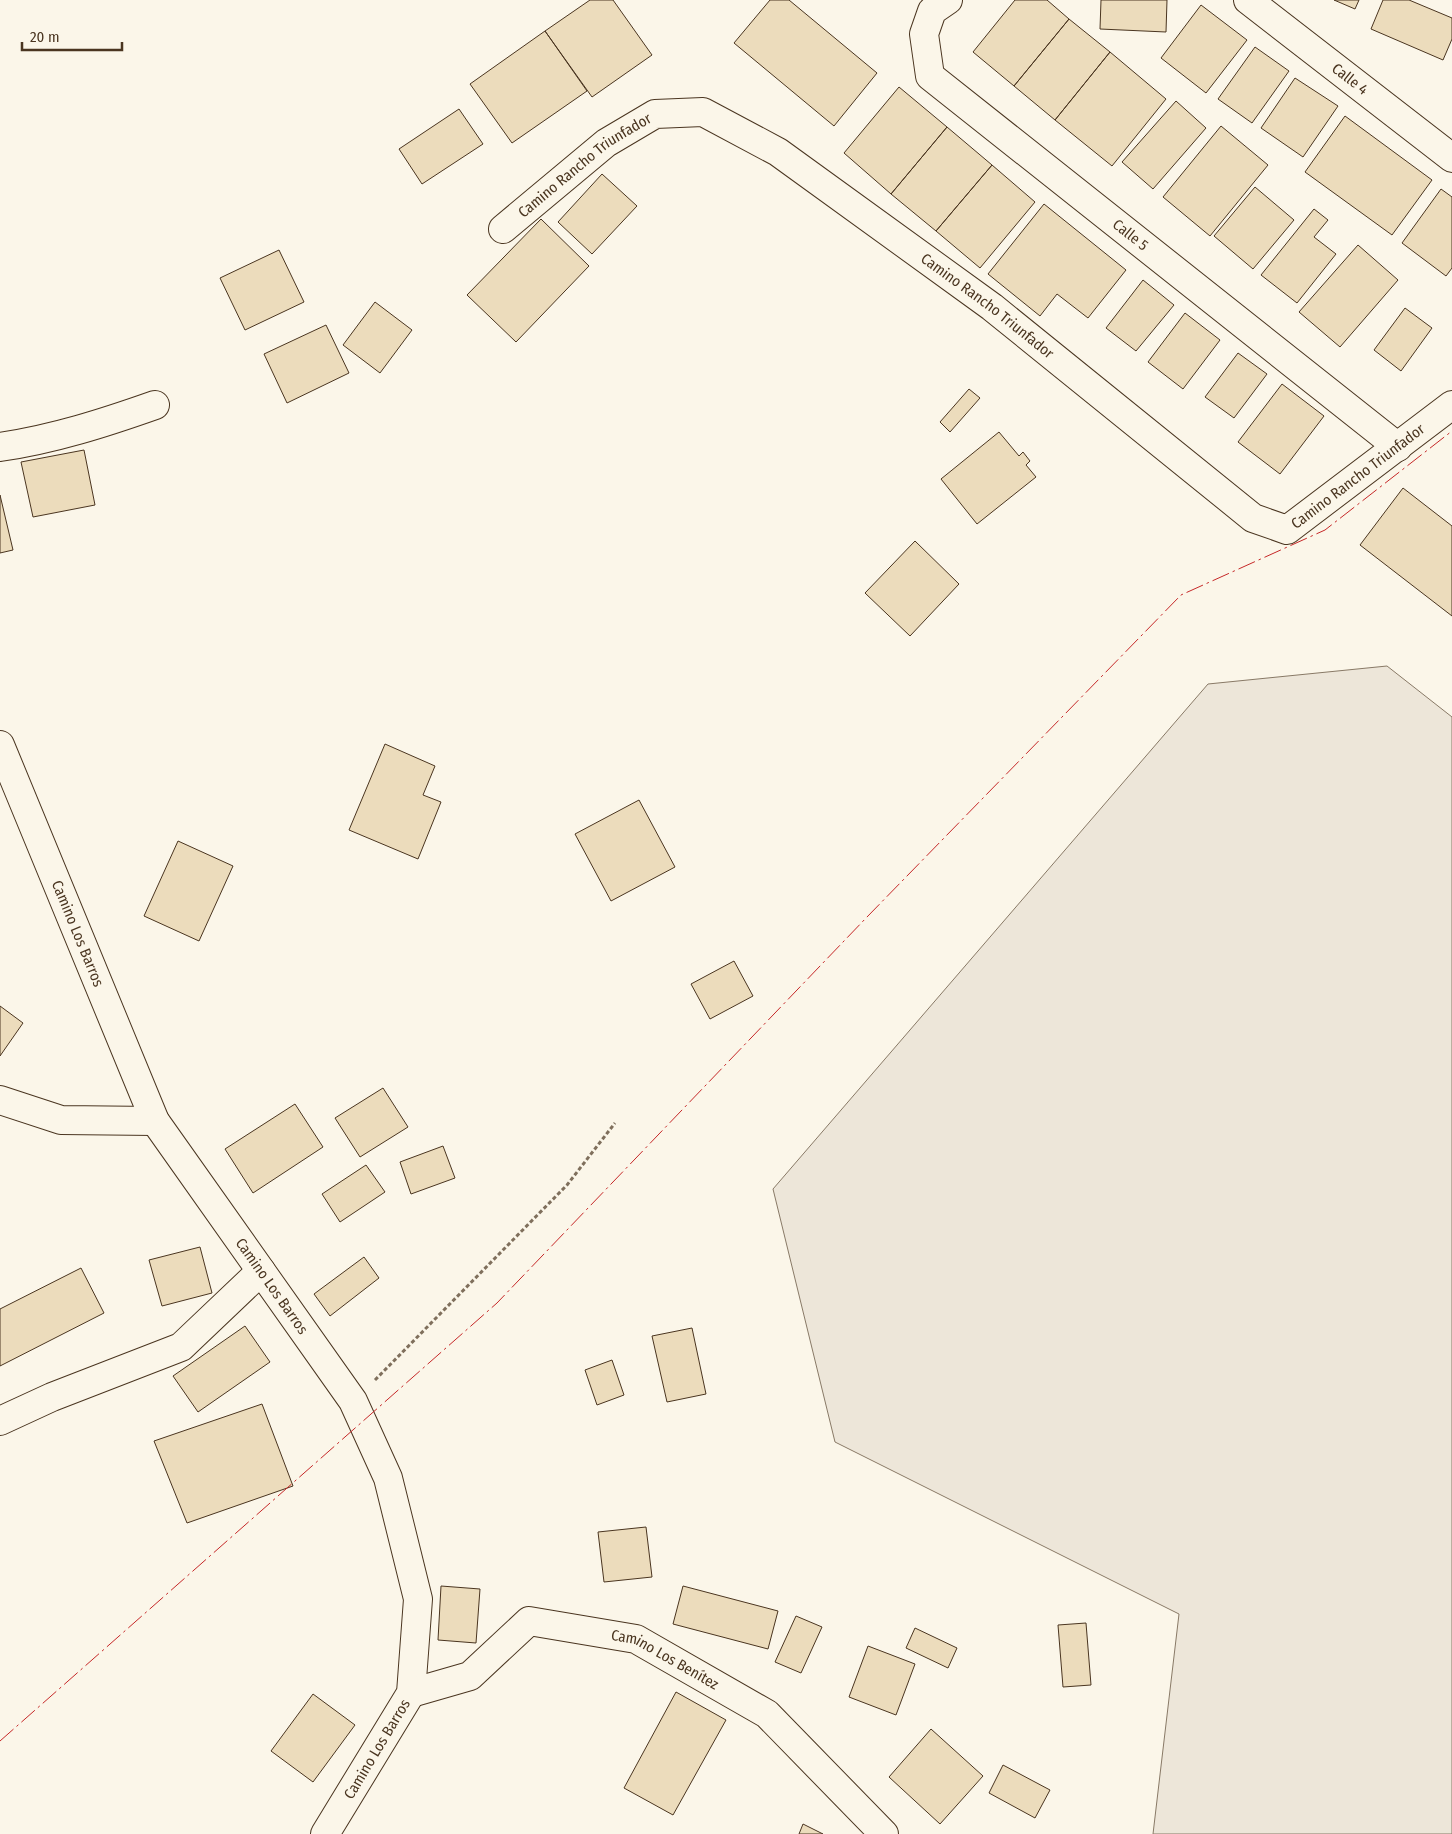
<svg xmlns="http://www.w3.org/2000/svg" width="1452" height="1834" viewBox="0 0 1452 1834" font-family="'Fira Sans Condensed',sans-serif">
<style>
.green{fill:#ede6d9;stroke:#887966}
.building{fill:#ecdcbc;stroke:#4a3520}
.lines{fill:none;stroke-linecap:round;stroke-linejoin:round}
.minor-casing{stroke:#4a3520;stroke-width:30}
.path{stroke:#7f6f5c;stroke-width:3;stroke-dasharray:4 2.5;stroke-linecap:butt}
.minor{stroke:#fbf6e9;stroke-width:28}
.power{stroke:#c62828;stroke-width:1;stroke-dasharray:18 4 2.5 4;stroke-linecap:butt}
.labels{text-anchor:middle;stroke-width:4;stroke-linejoin:round;paint-order:stroke}
.street-label{font-size:15px;fill:#4a3520;stroke:#fbf6e9}
</style>
<rect width="100%" height="100%" fill="#fbf6e9"/>
<path class="green" d="M1387,666l65,51v1117h-299l26,-220 -344,-172 -62,-253 435,-505z"/>
<path class="building" d="M590,0h23l39,55 -60,42 -47,-66z
M770,0h19l88,73 -43,53 -100,-83z
M1015,0h32l22,19 -55,67 -41,-34z
M1101,0h66l-1,32 -66,-3z
M1334,0h25l-4,9z
M1383,0h26l43,18v21l-9,21 -72,-31z
M1201,5l46,35 -41,53 -45,-35z
M1069,19l41,33 -55,68 -41,-34z
M545,31l42,60 -75,52 -42,-59z
M1255,47l34,24 -37,52 -34,-24z
M1110,52l56,47 -54,67 -57,-46z
M1295,78l43,28 -35,51 -42,-29z
M899,87l48,40 -56,67 -47,-41z
M1176,101l30,27 -53,61 -31,-27z
M459,109l24,35 -61,40 -23,-35z
M1345,116l87,64 -40,55 -87,-63z
M1221,126l47,39 -58,71 -47,-39z
M947,127l45,38 -56,66 -45,-37z
M992,165l43,37 -55,66 -44,-37z
M602,174l35,32 -45,48 -34,-32z
M1255,187l39,33 -41,49 -39,-33z
M1441,189l11,8v71l-6,8 -44,-33z
M1044,204l82,66 -38,48 -31,-24 -17,22 -52,-42z
M1314,209l14,11 -14,17 22,17 -39,49 -36,-28z
M541,219l48,47 -73,76 -49,-47z
M1358,245l40,35 -58,67 -41,-35z
M279,250l25,52 -59,28 -25,-52z
M1143,280l31,25 -38,46 -30,-23z
M375,302l37,28 -32,43 -37,-28z
M1405,308l27,20 -31,43 -27,-21z
M1185,313l35,27 -37,49 -35,-27z
M326,325l23,48 -62,30 -23,-49z
M1238,353l29,21 -33,44 -29,-21z
M1282,384l42,32 -44,58 -42,-32z
M969,389l11,9 -30,34 -10,-10z
M999,432l20,24 4,-4 7,9 -4,4 10,12 -59,47 -36,-45z
M84,450l11,55 -62,12 -12,-55z
M1403,488l49,38v90l-92,-71z
M0,495l13,55 -13,3z
M915,541l44,43 -49,52 -45,-43z
M385,744l50,22 -12,29 18,7 -23,57 -69,-29z
M639,800l36,67 -64,34 -36,-67z
M178,841l55,25 -34,75 -55,-25z
M734,961l19,35 -43,23 -19,-35z
M0,1006l23,17 -23,33z
M383,1088l25,39 -48,30 -25,-39z
M295,1104l28,43 -70,46 -28,-44z
M443,1146l12,32 -44,16 -11,-32z
M366,1165l19,27 -45,30 -18,-28z
M200,1247l12,46 -50,13 -13,-46z
M364,1257l15,21 -49,38 -16,-22z
M81,1268l23,45 -104,53v-57z
M245,1326l25,36 -72,50 -25,-36z
M692,1328l14,66 -39,8 -15,-66z
M612,1360l12,35 -27,10 -12,-35z
M262,1404l31,82 -106,37 -33,-82z
M646,1527l6,50 -48,5 -6,-50z
M441,1586l39,3 -4,54 -38,-3z
M683,1586l95,25 -10,38 -95,-25z
M796,1616l26,11 -21,46 -26,-11z
M1086,1623l5,62 -28,2 -5,-62z
M915,1628l42,20 -9,20 -42,-20z
M868,1646l47,18 -19,51 -47,-18z
M676,1692l50,28 -53,95 -49,-27z
M313,1694l42,31 -42,57 -42,-31z
M931,1729l52,47 -43,48 -51,-47z
M1003,1765l47,25 -15,28 -46,-25z
M803,1824l20,10h-24z"/>
<g class="lines">
<g class="minor-casing">
<g id="minor">
<path id="s1" d="M948,0l-16,11 -8,23 6,42 468,371"/>
<path id="s2" d="M1248,0l204,158"/>
<path id="s3" d="M503,229l103,-86 49,-29 48,-2 75,40 214,155 261,211 34,12 165,-125"/>
<path d="M0,447c54,-8 104,-24 155,-42"/>
<path id="s4" d="M0,745l155,376 198,280 35,77 30,121 -7,94 -86,141"/>
<path d="M0,1100l61,20 94,1"/>
<path d="M0,1421l52,-24 129,-50 80,-76"/>
<path id="s5" d="M411,1693l59,-17 59,-55 107,18 131,75 117,120"/>
</g>
</g>
<path class="path" d="M375,1380l192,-195 48,-62"/>
<use href="#minor" class="minor"/>
<path class="power" d="M0,1741l497,-438 370,-386 314,-322 144,-65 127,-99"/>
</g>
<g class="labels">
<g class="street-label">
<text dy="5" stroke="none"><textPath href="#s2" startOffset="129">Calle 4</textPath></text>
<text dy="5" stroke="none"><textPath href="#s3" startOffset="104">Camino Rancho Triunfador</textPath></text>
<text dy="5" stroke="none"><textPath href="#s1" startOffset="342">Calle 5</textPath></text>
<text dy="5" stroke="none"><textPath href="#s3" startOffset="584">Camino Rancho Triunfador</textPath></text>
<text dy="5" stroke="none"><textPath href="#s3" startOffset="1049">Camino Rancho Triunfador</textPath></text>
<text dy="5" stroke="none"><textPath href="#s4" startOffset="204">Camino Los Barros</textPath></text>
<text dy="5" stroke="none"><textPath href="#s4" startOffset="609">Camino Los Barros</textPath></text>
<text dy="5" stroke="none"><textPath href="#s5" startOffset="285">Camino Los Benítez</textPath></text>
<text transform="translate(377 1749) rotate(-59)" y="5">Camino Los Barros</text>
</g>
</g>
<path d="M22 42v8h100v-8" fill="none" stroke="#4a3520" stroke-width="2.5"/>
<text x="30" y="42" font-size="15" fill="#4a3520" stroke="#fbf6e9" stroke-width="4" paint-order="stroke">20 m</text>
</svg>
